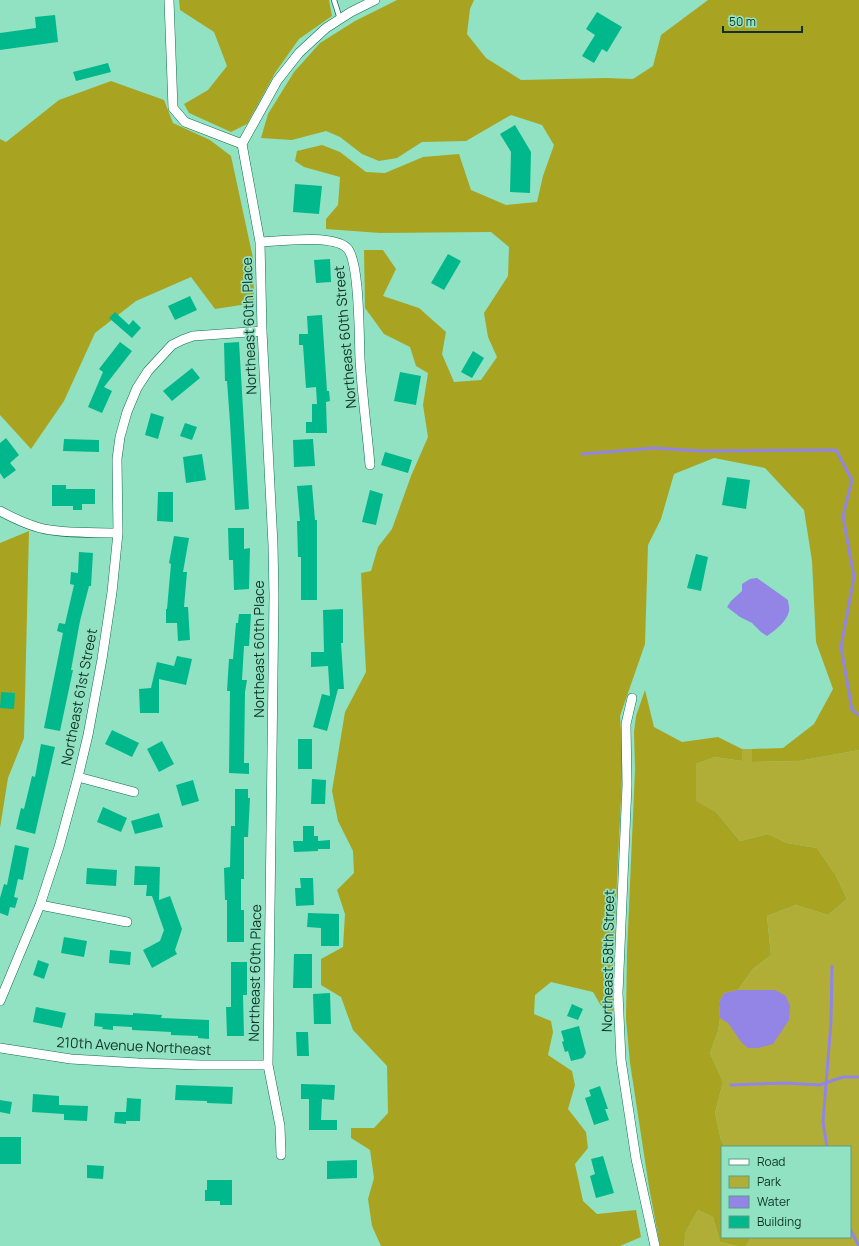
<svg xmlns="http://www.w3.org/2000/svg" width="859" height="1246" viewBox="0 0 859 1246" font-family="Manrope,sans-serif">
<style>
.green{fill:#b1ae38}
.forest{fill:#a8a422}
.water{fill:#9285e6}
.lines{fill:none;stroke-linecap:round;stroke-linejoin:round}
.stream{stroke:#9285e6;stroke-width:3}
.building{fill:#00b88b}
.service-casing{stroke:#126d53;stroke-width:6}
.minor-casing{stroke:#126d53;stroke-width:10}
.service{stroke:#fff;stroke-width:4.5}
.minor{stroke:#fff;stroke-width:9}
.labels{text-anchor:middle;stroke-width:3.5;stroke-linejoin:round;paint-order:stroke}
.street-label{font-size:14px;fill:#0e3125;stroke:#91e2c3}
</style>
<rect width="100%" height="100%" fill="#91e2c3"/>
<path class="green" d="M742,749h10v13l47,-1 60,-11v496h-113l5,-9h99v-90h-125l-4,-7 -6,-27 8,-31 -13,-29 8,-22 2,-13 -1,-16 5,-9 14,-3 15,-21 18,-14 -4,-39 29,-11 32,10 19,-16 -12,-25 -18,-26 -30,-5 -19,-9 -28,7 -24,-29 -21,-11 1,-37 19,-7 27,4z
M698,1210l15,7 7,25 17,4h-53l2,-15z"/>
<path class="forest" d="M179,0h150l3,16 -33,23 -24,34 -28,51 -16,8 -42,-19 -5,-9 24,-14 19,-24 -13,-34 -34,-22z
M397,0h77l-4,9 -3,25 19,24 35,22 85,-2 27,1 20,-13 8,-31 47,-35h151v750l-60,11 -47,1v-13l31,-1 31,-24 19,-35 -17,-47 -4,-81 -8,-51 -39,-42 -51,-10 -40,16 -13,45 -13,26 -3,99 -25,72 3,42 -10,205v48h-9l-11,-19 -42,-10 -16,13 -1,19 17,7 2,11 -5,23 24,16 3,14 -7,24 18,23 2,16 -13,16 8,37 14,13 39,-4 5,27 -21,9h-239l-9,-20 -4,-27 6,-21 -4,-28 -19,-12v-10h23l14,-15 -1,-47 -34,-36 -12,-33 -20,-12v-26l22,-12 2,-33 -8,-24 17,-17 -1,-22 -15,-30 -6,-30 13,-79 21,-40 -5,-99 10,-2 7,-24 14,-18 19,-53 17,-39 -5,-32 5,-32 -12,-7 -6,-19 -26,-13 -19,-26 -1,-58h19l13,19 -13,27 36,12 27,24 -4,22 12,28 27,-2 16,-23 -9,-20 -4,-24 24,-37 1,-29 -18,-15 -111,1 -54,-4v-10l12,-14 2,-28 -36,-10 -9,-6 2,-10 25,-6 18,7 26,20 19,1 38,-16 36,-3 12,36 35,15 31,-3 6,-26 11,-31 -12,-20 -31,-10 -45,26 -44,1 -25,16 -18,3 -17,-7 -22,-17 -14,-6 -34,9 -31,-2 7,-24 26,-42 26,-29 35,-22z
M111,81l53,19 9,23 37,17 21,16 22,102 1,45 -39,6 -24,-32 -55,24 -41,32 -31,68 -33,48 -31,-34v-276l6,3 53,-42z
M29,531l-5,207 -16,40 -8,50v-285z
M645,690l9,37 28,15 36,-5 24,12v12l-27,-4 -19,7v37l20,11 24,29 28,-7 19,9 30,5 18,26 12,25 -19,16 -32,-10 -29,11 4,39 -18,14 -15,21 -14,3 -5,9 1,16 -2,13 -8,22 13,29 -8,31 6,27 4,7h-3v90h29l-5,9h-9l-17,-4 -7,-25 -15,-7 -12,21 -2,15h-24l-11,-59 -19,-124 -4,-44 1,-67 8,-182 -1,-38 2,-16z"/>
<path class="water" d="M757,578l31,22c0,3 2,8 1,11 -2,10 -13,19 -22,25l-6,-4 -9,-9 -12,-6 -13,-10 4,-6 11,-10v-7l8,-5z
M738,990h37l11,6 4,10 -1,14 -16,24 -15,4h-10l-6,-5 -14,-20 -8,-5 -1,-16 5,-9z"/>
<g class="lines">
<path class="stream" d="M582,454l72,-6 47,3 135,-1 16,30 -9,36 11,61 -13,70 11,63 7,5
M731,1085l54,-2 35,2 23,-8h16
M827,1147l-4,-25 8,-100 1,-56
M850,1229l9,17"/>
</g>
<path class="building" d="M597,12l25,15 -15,25 -5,-3 -8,14 -12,-7 13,-21 -9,-6z
M55,15l3,27 -58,8v-17l36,-5 -1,-11z
M108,63l3,9 -35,9 -3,-9z
M515,125l16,27 -1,41 -20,-1 1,-40 -11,-18z
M295,184l27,2 -3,28 -26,-2z
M448,254l13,7 -17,29 -13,-7z
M330,259l1,23 -15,1 -2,-23z
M190,296l7,14 -22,10 -7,-14z
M115,312l14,13 4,-5 8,8 -9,10 -23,-20z
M322,315l5,76h2l1,10 -4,1 1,31h-21v-11h6v-18h5l-1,-17 -10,1 -3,-43h-4v-11h9l-1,-18z
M120,342l12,9 -28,36 8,4 -10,22 -14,-6 15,-35 -4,-3z
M239,342l10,167 -14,1 -5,-88 -3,-41h-2l-1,-38z
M473,351l11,7 -12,20 -11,-6z
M192,368l8,10 -28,23 -9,-10z
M400,372l21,4 -5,29 -22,-4z
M151,413l13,4 -6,22 -13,-4z
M185,423l12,4 -5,13 -12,-4z
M6,438l13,17 -9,8 6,7 -12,9 -4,-6v-30z
M64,439l35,1v12l-36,-1z
M313,439l2,27 -21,1 -1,-27z
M385,452l27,8 -4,13 -27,-8z
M202,454l4,26 -20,3 -3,-26z
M727,477l23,3 -4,29 -24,-4z
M52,485h14v4h29v15h-13v6h-9v-4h-21z
M312,485l3,35h2v80h-16v-43h-3l-1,-36h3l-3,-35z
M370,490l13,4 -7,31 -14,-3z
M158,492h15v30l-16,-1z
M228,528h16v21l6,-1 -1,41 -15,1 -1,-30h-4z
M174,536l15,2 -6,34h4l-3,35h4l2,33 -12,1 -1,-18h-11v-14h1l4,-45 -2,-1z
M79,552l14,1 -2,33h-2l-9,35 -9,49h2l-13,61 -16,-3 19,-95 -6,-2 2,-8 6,1 9,-39 -4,-1 1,-12 7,1z
M696,554l12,3 -7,34 -14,-3z
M343,609v34h-2l3,46h-6l-11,42 -14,-4 9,-33 8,2 -2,-30 -17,1v-15h13l-1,-42z
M239,614h12l-2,32h-5l-2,34h5l-2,12 -1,71h5v11l-20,-1 1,-82h-3l2,-32h4l3,-36h2z
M177,656l15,3 -6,26 -27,-6v34h-19l-1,-24 12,-1 6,-26 17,4z
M1,692l14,1 -1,16 -14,-1z
M112,730l27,13 -7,14 -27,-13z
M298,739h14v30h-14z
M162,741l12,23 -15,8 -12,-23z
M41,744l14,3 -20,87 -19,-5 5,-21 3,1 8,-33 3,1z
M312,779l14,1 -1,24h-14z
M193,780l6,21 -17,5 -6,-21z
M235,789h13v9h2l-2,39h-4v42h-3v31h3v32h-17v-42h-2l-1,-32 6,-1 1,-41h4z
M103,807l24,11 -6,14 -24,-10z
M159,813l4,14 -28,7 -4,-13z
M303,826h11v10h4v5l12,-1v9h-12v2l-24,1 -1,-11h10z
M15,845l14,3 -6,32 -5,-1 -4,18 4,1 -3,10 -5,-1 -2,9 -8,-3v-15l4,-14 3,1z
M135,866l25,1 -1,33 11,-4 12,33 -7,21 2,4 -25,14 -9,-18 17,-9 4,-11 -12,-34h-6l1,-11h-13z
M87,868l30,2 -1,16 -30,-2z
M300,878h13l1,27 -18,1 -1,-18h6z
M308,913l31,1v32h-18v-18l-14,-1z
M64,937l23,4 -3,16 -23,-4z
M110,950l21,2 -1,13 -21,-2z
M294,954h18v34h-19z
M38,960l11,4 -5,15 -11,-4z
M231,962h16v33h-4l1,41h-17l-1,-29h5z
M330,993l1,31h-17l-1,-30z
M572,1004l11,5 -5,11 -11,-4z
M36,1007l30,6 -4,15 -29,-6z
M95,1013l38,2v-2l29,2 -1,3 48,2v19l-11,-1v-2l-27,-1v-3l-39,-2v-3l-19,-1v4l-11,-1 1,-2 -9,-1z
M579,1026l7,27 -3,5 -12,3 -3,-10 -3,1 -3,-10 2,-1 -3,-10z
M296,1032h12l1,24h-12z
M301,1084l34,1 -1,15 -12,-1 -1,21h16v10h-28v-31h-8z
M176,1085l57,2 -1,17 -25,-1v-2l-32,-1z
M600,1086l8,23h-3l4,11 -15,5 -9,-27 6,-2 -2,-6z
M33,1094l26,2v9l29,1 -1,15 -23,-1v-6l-32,-2z
M127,1098l14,1 -1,22h-14v3l-12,-1 1,-11h11z
M0,1100l12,2 -2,12 -10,-2z
M0,1137h21v27h-21z
M603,1156l11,37 -18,5 -6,-22 5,-2 -4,-15z
M357,1160v18l-30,1v-18z
M87,1165l17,1 -1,13 -16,-1z
M207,1180h25v25h-12v-4h-15v-11h2z"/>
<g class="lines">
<g class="service-casing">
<path id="service" d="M334,0l6,19"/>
</g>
<g class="minor-casing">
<path id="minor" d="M169,0l4,108 12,14 57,22
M242,144l18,98 2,89 11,214 1,51 -6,469 12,61 1,29
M242,144l35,-63 22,-28 27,-25 25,-16 24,-12
M260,242c20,-1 73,-8 87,6 13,13 12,89 13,111 2,35 7,71 10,106
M0,511c13,7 26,13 40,17 23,6 55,4 78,5
M632,698l-6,26 1,61 -9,208 3,67 15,99 19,87
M78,777l56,15
M40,905l87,17
M0,1001l40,-96 19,-58 19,-70 10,-42 14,-76 10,-67 6,-59 -1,-74 3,-22 7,-25 10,-24 11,-17 24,-26 10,-5 11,-4 69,-5
M0,1048l71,11 67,4 62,2h68"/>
</g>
<use href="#service" class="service"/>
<use href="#minor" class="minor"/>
</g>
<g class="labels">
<g class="street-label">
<text transform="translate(249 326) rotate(-92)" y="5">Northeast 60th Place</text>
<text transform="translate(345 337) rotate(-95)" y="5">Northeast 60th Street</text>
<text transform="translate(259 649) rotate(-90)" y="5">Northeast 60th Place</text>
<text transform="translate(79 697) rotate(-79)" y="5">Northeast 61st Street</text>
<text transform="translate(608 961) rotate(-89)" y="5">Northeast 58th Street</text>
<text transform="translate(255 973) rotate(-89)" y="5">Northeast 60th Place</text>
<text transform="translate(134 1046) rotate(3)" y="5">210th Avenue Northeast</text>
</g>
</g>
<rect x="721" y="1146" width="130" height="92" fill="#91e2c3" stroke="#5d9b84"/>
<rect x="729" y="1159" width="20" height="6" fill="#ffffff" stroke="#5d9b84"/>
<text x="757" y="1166" font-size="12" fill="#0e3125">Road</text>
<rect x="729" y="1176" width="20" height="12" fill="#b1ae38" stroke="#5d9b84"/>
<text x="757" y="1186" font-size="12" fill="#0e3125">Park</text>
<rect x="729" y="1196" width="20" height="12" fill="#9285e6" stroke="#5d9b84"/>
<text x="757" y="1206" font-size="12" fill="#0e3125">Water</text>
<rect x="729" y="1216" width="20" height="12" fill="#00b88b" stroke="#5d9b84"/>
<text x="757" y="1226" font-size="12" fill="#0e3125">Building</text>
<path d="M723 26v6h79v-6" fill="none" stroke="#0e3125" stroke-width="2"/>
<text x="729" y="26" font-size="12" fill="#0e3125" stroke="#91e2c3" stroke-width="3" paint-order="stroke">50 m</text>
</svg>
